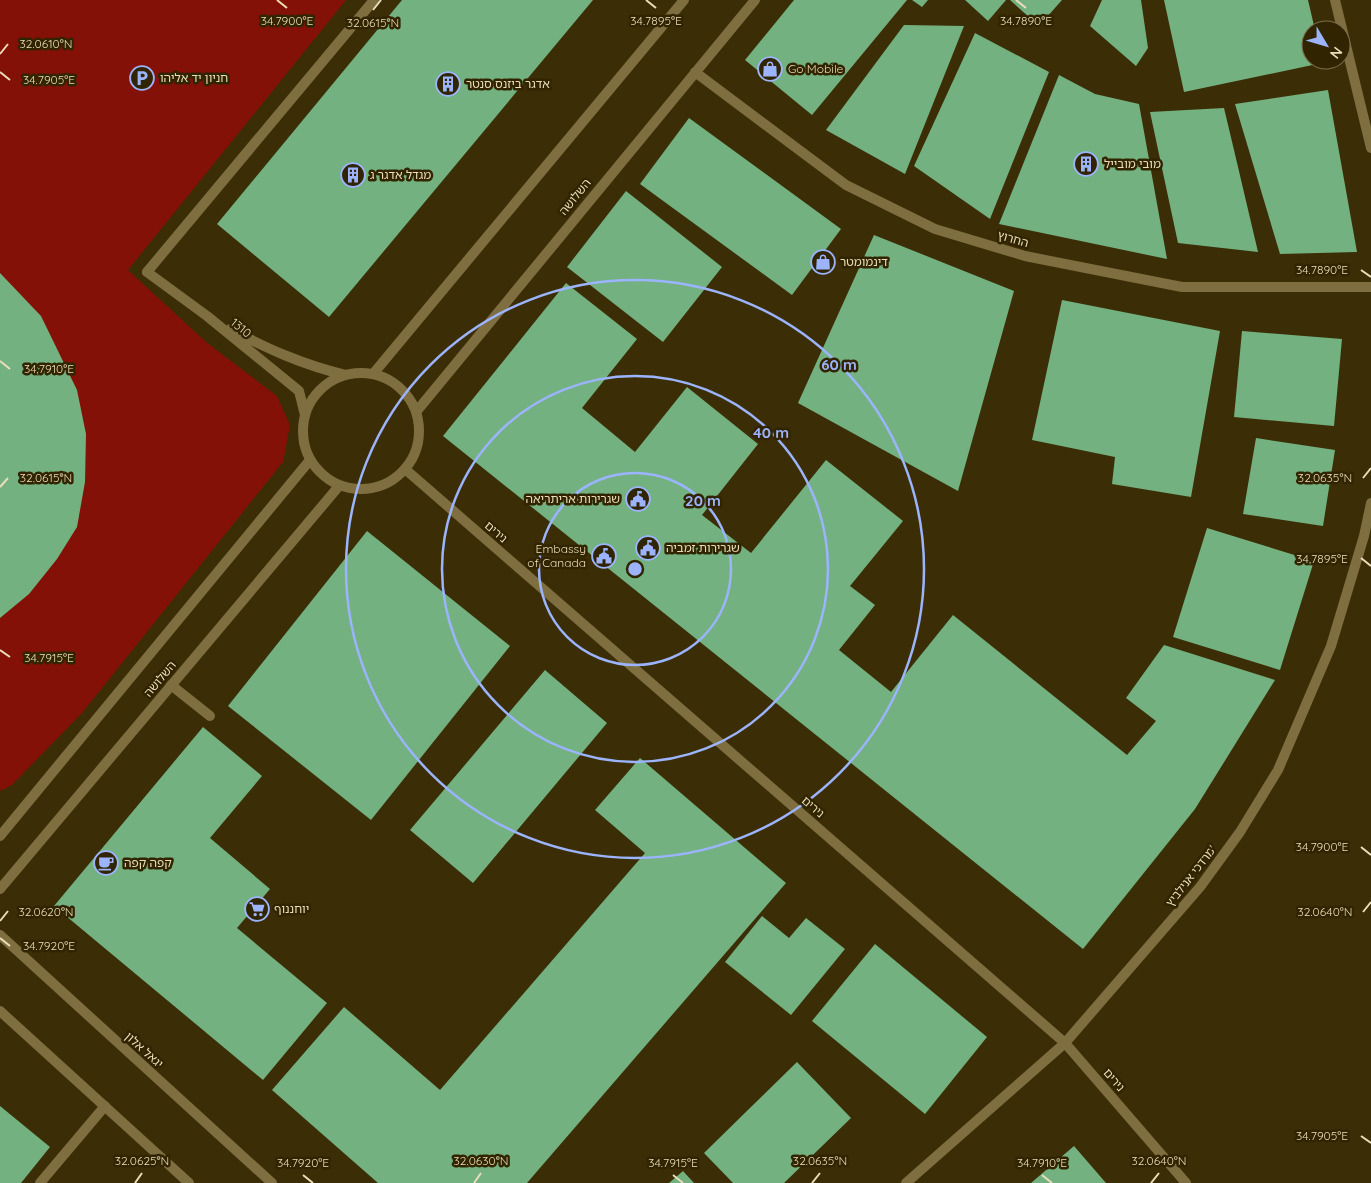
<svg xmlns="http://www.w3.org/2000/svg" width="1371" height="1183" viewBox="0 0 1371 1183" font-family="Quicksand,'Noto Sans Hebrew',sans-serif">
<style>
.green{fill:#831108}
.building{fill:#73b180}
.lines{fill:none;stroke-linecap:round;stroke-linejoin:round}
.service{stroke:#7e6e40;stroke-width:10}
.minor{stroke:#7e6e40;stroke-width:10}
.tertiary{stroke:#7e6e40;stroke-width:10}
.ticks{fill:none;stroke:#eaddba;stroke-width:2}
.ring{fill:none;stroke:#9cb4fd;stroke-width:2.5}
.labels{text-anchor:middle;stroke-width:5;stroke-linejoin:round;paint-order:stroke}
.poi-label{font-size:12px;fill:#eaddba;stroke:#312400;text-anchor:start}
.street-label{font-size:12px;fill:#eaddba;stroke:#312400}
.ticks-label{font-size:12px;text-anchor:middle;fill:#eaddba;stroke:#312400;stroke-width:5;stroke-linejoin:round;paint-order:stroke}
.centre{fill:#9cb4fd;stroke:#312400;stroke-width:2.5}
.ring-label{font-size:15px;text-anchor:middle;font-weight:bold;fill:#9cb4fd;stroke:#312400;stroke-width:5;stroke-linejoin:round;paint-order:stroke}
</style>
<rect width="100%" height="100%" fill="#3b2e06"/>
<path class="green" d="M0,0h346l-218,270 78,72 71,54 13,29 -7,37 -201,251 -70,72 -12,6z"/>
<path class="building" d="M402,0h191l-264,317 -112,-93z
M794,0h113l-95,115 -67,-55z
M912,0h16l-6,7z
M965,0h41l-18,21z
M1010,0h52l-23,26z
M1102,0h39l7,48 -12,18 -46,-40z
M1164,0h144l7,30h-4v30h10l1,3 -138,29z
M904,25l60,1 -59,148 -79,-44z
M975,33l74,39 -59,147 -76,-53z
M1059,75l36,19 44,10 28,155 -168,-35z
M1328,90l29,162 -77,2 -45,-150z
M1224,108l10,42 24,102 -80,-9 -28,-131z
M689,118l152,111 -49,66 -152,-111z
M626,191l96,76 -59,75 -96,-75z
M874,235l140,56 -56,200 -160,-88z
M0,273l41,43 36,74 9,44 -1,48 -8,45 -20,32 -28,35 -29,24z
M566,283l71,56 -55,69 53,44 52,-65 71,57 -56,71 49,38 75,-93 77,61 -53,65 25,19 -36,45 52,42 62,-77 174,140 29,-34 -30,-23 38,-53 111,35 -80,129 -112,140 -640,-513z
M1062,300l158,31 -29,166 -79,-13 3,-27 -83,-17z
M1242,331l100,8 -8,87 -100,-9z
M1256,438l79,12 -12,76 -80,-12z
M1207,528l107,33 -34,109 -107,-33z
M367,531l143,115 -139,174 -143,-114z
M545,670l62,53 -134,160 -63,-53z
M203,727l59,49 -52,62 60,51 -33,39 90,75 -64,77 -209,-174z
M640,758l146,125 -259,300h-149l-106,-93 72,-83 96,83 205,-237 -50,-43z
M762,916l27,22 17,-20 39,31 -54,66 -66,-53z
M875,944l112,93 -62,77 -113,-93z
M797,1062l54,56 -67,65h-51l-29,-30z
M0,1106l50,41 -29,36h-21z
M1074,1146l32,37h-75z
M683,1171l11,12h-25z"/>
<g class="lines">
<path class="service" d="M147,272l227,-272
M171,685l39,31
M40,1183l65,-77"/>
<path class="minor" d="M1335,0l36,148
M695,72l151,113 89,44 90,27 157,31h189
M147,272l60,44 92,75 6,24
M230,329c38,20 73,36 116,46
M303 431a58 58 0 1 1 116 0a58 58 0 1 1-116 0Z
M373,374l311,-374
M416,412l339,-412
M405,469l660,574 121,140
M0,836l310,-376
M0,889l339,-403
M906,1183l159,-140 135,-156 40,-55 38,-62 53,-124 33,-110 7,-33"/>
<path class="tertiary" d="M0,935l272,248
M0,1011l189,172"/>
</g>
<path class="ticks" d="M277,0l10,8M646,0l10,8M1016,0l10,8M373,10l8,-10M0,54l8,-10M0,72l10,8M1361,270l10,7M0,361l10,8M1363,478l8,-10M0,487l8,-9M1361,558l10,8M0,650l10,7M1361,847l10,8M1363,912l8,-10M0,921l8,-10M0,938l10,8M1361,1136l10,7M303,1175l10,8M673,1175l10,8M1042,1175l10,8M135,1183l7,-10M474,1183l7,-10M812,1183l8,-10M1151,1183l8,-10"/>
<g class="ring">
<circle cx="635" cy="569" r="96"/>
<circle cx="635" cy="569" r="193"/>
<circle cx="635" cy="569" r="289"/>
</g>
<defs>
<g id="shop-ring" transform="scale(1.25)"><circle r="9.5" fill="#312400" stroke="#9cb4fd" stroke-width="1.5"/><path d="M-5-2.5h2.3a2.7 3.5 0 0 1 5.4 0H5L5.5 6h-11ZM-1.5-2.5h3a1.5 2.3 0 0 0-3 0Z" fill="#9cb4fd"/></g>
<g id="parking-ring" transform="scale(1.25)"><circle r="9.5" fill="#312400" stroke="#9cb4fd" stroke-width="1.5"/><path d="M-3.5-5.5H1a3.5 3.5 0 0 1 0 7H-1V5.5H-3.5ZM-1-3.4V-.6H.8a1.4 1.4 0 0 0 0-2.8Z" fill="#9cb4fd"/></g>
<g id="building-ring" transform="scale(1.25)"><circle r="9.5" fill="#312400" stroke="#9cb4fd" stroke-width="1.5"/><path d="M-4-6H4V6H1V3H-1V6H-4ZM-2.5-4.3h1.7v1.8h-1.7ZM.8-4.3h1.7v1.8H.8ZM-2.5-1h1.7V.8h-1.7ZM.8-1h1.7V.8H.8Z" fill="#9cb4fd"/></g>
<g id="civic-ring" transform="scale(1.25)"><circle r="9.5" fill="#312400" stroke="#9cb4fd" stroke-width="1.5"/><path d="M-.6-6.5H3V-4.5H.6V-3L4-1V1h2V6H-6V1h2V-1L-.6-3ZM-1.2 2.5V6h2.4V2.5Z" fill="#9cb4fd"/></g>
<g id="cafe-ring" transform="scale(1.25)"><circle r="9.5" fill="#312400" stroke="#9cb4fd" stroke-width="1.5"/><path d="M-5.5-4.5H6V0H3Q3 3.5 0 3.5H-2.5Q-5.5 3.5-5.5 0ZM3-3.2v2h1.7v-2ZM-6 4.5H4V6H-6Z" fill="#9cb4fd"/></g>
<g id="supermarket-ring" transform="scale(1.25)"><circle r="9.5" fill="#312400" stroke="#9cb4fd" stroke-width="1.5"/><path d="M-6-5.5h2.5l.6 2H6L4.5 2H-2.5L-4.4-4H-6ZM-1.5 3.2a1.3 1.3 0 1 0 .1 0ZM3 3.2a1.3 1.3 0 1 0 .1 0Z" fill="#9cb4fd"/></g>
</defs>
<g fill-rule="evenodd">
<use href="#shop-ring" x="770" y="69"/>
<use href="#parking-ring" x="142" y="78"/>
<use href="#building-ring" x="448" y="84"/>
<use href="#building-ring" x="1086" y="164"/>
<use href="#building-ring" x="353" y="175"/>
<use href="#shop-ring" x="823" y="262"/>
<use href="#civic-ring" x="638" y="499"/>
<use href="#civic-ring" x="648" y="548"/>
<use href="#civic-ring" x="604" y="556"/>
<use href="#cafe-ring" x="106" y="863"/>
<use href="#supermarket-ring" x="257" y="909"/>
</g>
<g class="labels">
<g class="poi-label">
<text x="788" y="73">Go Mobile</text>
<text x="160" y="82">חניון יד אליהו</text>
<text x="466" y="88">אדגר ביזנס סנטר</text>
<text x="1104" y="168">מובי מובייל</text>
<text x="370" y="179">מגדל אדגר ג</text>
<text x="840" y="266">דינמומטר</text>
<text x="620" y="503" text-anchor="end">שגרירות אריתריאה</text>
<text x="666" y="552">שגרירות זמביה</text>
<text x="586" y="553" text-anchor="end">Embassy<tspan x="586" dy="14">of Canada</tspan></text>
<text x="124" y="867">קפה קפה</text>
<text x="274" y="913">יוחננוף</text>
</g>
<g class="street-label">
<text transform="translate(575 197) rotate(-51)" y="4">השלושה</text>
<text transform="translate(1013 239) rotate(16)" y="4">החרוץ</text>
<text transform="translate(241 328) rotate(39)" y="4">1310</text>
<text transform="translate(496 532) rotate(41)" y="4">נירים</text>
<text transform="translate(160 679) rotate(-50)" y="4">השלושה</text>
<text transform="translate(813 807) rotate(41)" y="4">נירים</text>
<text transform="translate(1191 876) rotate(-52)" y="4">מרדכי אנילביץ'</text>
<text transform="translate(144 1050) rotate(42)" y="4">יגאל אלון</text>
<text transform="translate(1114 1080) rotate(49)" y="4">נירים</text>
</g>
</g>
<g class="ticks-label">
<text x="287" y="25">34.7900°E</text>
<text x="656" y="25">34.7895°E</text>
<text x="1026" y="25">34.7890°E</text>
<text x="373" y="27">32.0615°N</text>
<text x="46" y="48">32.0610°N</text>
<text x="49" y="84">34.7905°E</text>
<text x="1322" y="274">34.7890°E</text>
<text x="49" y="373">34.7910°E</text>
<text x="46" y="482">32.0615°N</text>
<text x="1325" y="482">32.0635°N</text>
<text x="1322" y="563">34.7895°E</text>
<text x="49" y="662">34.7915°E</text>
<text x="1322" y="851">34.7900°E</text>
<text x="46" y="916">32.0620°N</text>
<text x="1325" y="916">32.0640°N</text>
<text x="49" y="950">34.7920°E</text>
<text x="1322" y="1140">34.7905°E</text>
<text x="142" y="1165">32.0625°N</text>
<text x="481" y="1165">32.0630°N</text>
<text x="820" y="1165">32.0635°N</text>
<text x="1159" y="1165">32.0640°N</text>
<text x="303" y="1167">34.7920°E</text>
<text x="673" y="1167">34.7915°E</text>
<text x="1042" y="1167">34.7910°E</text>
</g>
<circle cx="635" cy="569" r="8" class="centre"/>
<g class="ring-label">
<text x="839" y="370">60 m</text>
<text x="771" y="438">40 m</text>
<text x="703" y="506">20 m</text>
</g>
<g transform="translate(1326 45) rotate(128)"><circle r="24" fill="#312400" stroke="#7b6e4a"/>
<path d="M0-4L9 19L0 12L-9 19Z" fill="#9cb4fd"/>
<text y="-8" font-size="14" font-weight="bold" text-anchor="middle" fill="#eaddba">N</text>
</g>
</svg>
